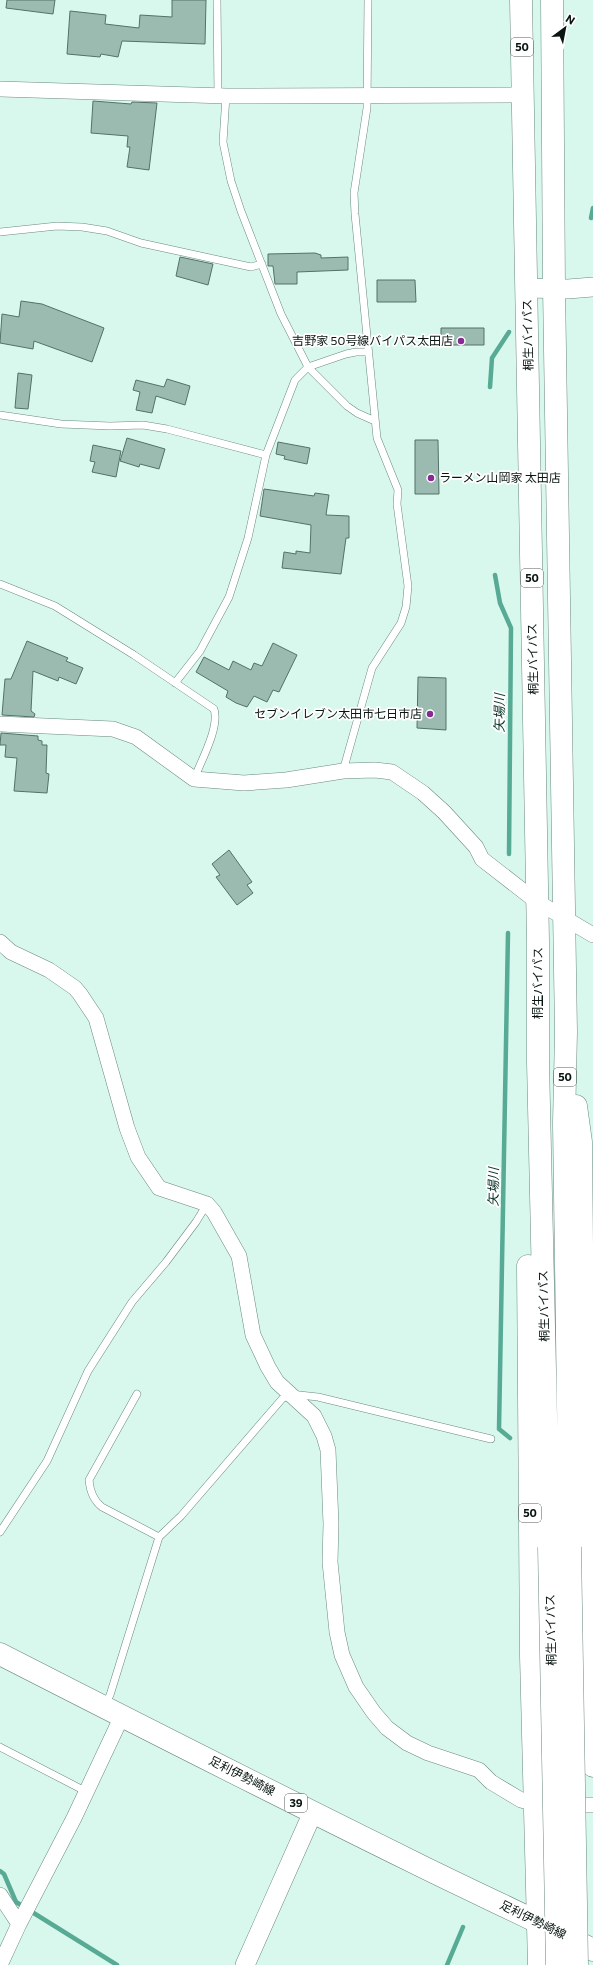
<svg xmlns="http://www.w3.org/2000/svg" width="593" height="1965" viewBox="0 0 593 1965" font-family="Commissioner,'Noto Sans JP',sans-serif">
<style>
.lines{fill:none;stroke-linecap:round;stroke-linejoin:round}
.stream{stroke:#57aa93;stroke-width:4.5}
.building{fill:#9bbbb0;stroke:#547168}
.service-casing{stroke:#6b897f;stroke-width:8}
.minor-casing{stroke:#6b897f;stroke-width:16}
.tertiary-casing{stroke:#6b897f;stroke-width:20}
.primary-casing{stroke:#6b897f;stroke-width:23}
.trunk-casing{stroke:#6b897f;stroke-width:23}
.service{stroke:#fff;stroke-width:7}
.minor{stroke:#fff;stroke-width:15}
.tertiary{stroke:#fff;stroke-width:19}
.primary{stroke:#fff;stroke-width:22}
.trunk{stroke:#fff;stroke-width:22}
.trunk-bridge-casing{stroke:#6b897f;stroke-width:23;stroke-linecap:butt}
.trunk-bridge{stroke:#fff;stroke-width:22}
.poi-dot{fill:#882994;stroke:#fff;stroke-width:1.5}
.labels{text-anchor:middle;stroke-width:3.5;stroke-linejoin:round;paint-order:stroke}
.shield{fill:#fff;stroke:#535b58;stroke-width:1}
.shield-label{font-size:11px;font-weight:bold;fill:#091511}
.street-label{font-size:12px;fill:#091511;stroke:#fff}
.poi-label{font-size:12px;fill:#091511;stroke:#fff;text-anchor:end}
.water-label{font-size:13px;font-style:italic;fill:#0b3329;stroke:#fff}
</style>
<rect width="100%" height="100%" fill="#d8f8ed"/>
<g class="lines">
<path class="stream" d="M591,218l2,-10
M490,387l2,-29 17,-26
M495,575l5,28 11,25 -2,226
M508,933l-9,496 11,9
M0,1871l4,3 12,28 101,63
M447,1965l16,-38"/>
</g>
<path class="building" d="M7,0h48l-2,14 -47,-6z
M172,0h34l-1,44 -83,-3 -4,16 -17,-3 -1,3 -33,-3 3,-43 36,4 -1,9 34,4 1,-13 32,2z
M93,101l38,3 1,-2 25,1 -8,67 -22,-3 3,-20h-3l1,-11 -37,-3z
M315,253l6,2v3l27,-1v13l-51,2v12h-22l-2,-18h-5v-12z
M180,257l33,7 -5,21 -32,-9z
M377,280h38l1,22h-39z
M21,301l21,3 62,24 -12,34 -58,-21 -1,8 -33,-6 2,-29 17,3z
M441,328h43v17h-43z
M18,373l14,2 -4,34 -13,-1z
M167,379l23,7 -5,19 -29,-9 -4,17 -16,-3 4,-18 -7,-2 3,-10 28,7z
M127,438l38,11 -6,20 -19,-5 -1,3 -19,-6z
M415,440h23l1,54h-24z
M278,442l32,6 -3,16 -23,-5 1,-3 -9,-2z
M93,445l28,6 -5,26 -24,-5 3,-10 -5,-1z
M264,489l50,7 1,-3 14,2 -3,20 23,1v22h-3l-5,36 -59,-6 2,-16 12,2v-3l14,2 1,-28 -51,-9z
M27,641l41,17 -2,3 17,7 -7,16 -17,-7 -1,4 -25,-10 -2,40 4,3 -1,3 -32,-2 3,-36h6z
M273,643l24,12 -18,37 -6,-2 -6,12 -13,-6 -7,11 -11,-4 -10,-6 2,-6 -32,-19 8,-15 25,13 4,-9 18,9 3,-7 8,3z
M418,677l28,1v52l-29,-2z
M1,733l37,3v4l4,1v4h5l-1,28 3,1 -2,19 -33,-2 3,-33 -12,-1 1,-12h-6z
M229,850l23,32 -5,3 6,8 -16,12 -21,-28 4,-2 -8,-11z"/>
<g class="lines">
<g class="service-casing">
<path id="service" d="M217,0l1,96
M226,96l-3,46 8,39 10,30 40,103 27,53 39,39 10,7 18,8
M0,232l57,-6 25,1 25,4 34,12 110,24 11,-3
M0,415l61,9 49,2 33,-1 24,4 99,26
M0,584l55,22 79,49 80,54c6,18 -13,52 -20,70
M175,683l25,-32 29,-54 19,-59 18,-83 29,-75 13,-13 38,-13 10,-2h13
M343,771l29,-103 29,-45 5,-16 2,-21 -11,-82 1,-14 -21,-52 -22,-224 -1,-21 13,-85 1,-108
M137,1394l-48,86c1,11 5,21 13,27l57,30
M0,1532l47,-71 41,-90 44,-69 34,-40 30,-40 11,-18
M105,1705l5,-10 49,-158 22,-21 101,-117 8,-5 28,3 173,42
M0,1747l85,44"/>
</g>
<g class="minor-casing">
<path id="minor" d="M0,89l226,7 298,-1
M0,724l113,5 23,8 58,42 50,4 42,-3 57,-9 32,-1 17,2 31,21 21,19 32,35 6,12 54,42 57,34
M0,942l11,10 38,18 26,18 5,6 16,24 31,110 11,29 21,31 48,16 7,8 25,44 14,79 15,32 9,15 37,34 10,20 4,14 3,74 -1,38 7,70 5,23 14,32 18,26 13,15 20,15 21,10 51,17 12,12 30,18 15,4h8
M566,1805h27
M0,1895l19,29 -19,41
M19,1924l55,-106 48,-102"/>
</g>
<g class="tertiary-casing">
<path id="tertiary" d="M527,288l41,1 25,-2
M245,1965l68,-153"/>
</g>
<g class="primary-casing">
<path id="primary" d="M0,1654c137,70 275,140 413,208 60,30 121,57 180,88"/>
</g>
<g class="trunk-casing">
<path id="trunk" d="M521,0l17,941v121l11,485
M552,0l2,288 12,744 -2,91 6,424
M576,1106l5,36 5,512 7,112
M528,1266l3,390 8,309"/>
</g>
<use href="#service" class="service"/>
<use href="#minor" class="minor"/>
<use href="#tertiary" class="tertiary"/>
<use href="#primary" class="primary"/>
<use href="#trunk" class="trunk"/>
<g class="trunk-bridge-casing">
<path id="trunk-bridge" d="M549,1547l8,418
M570,1547l7,418"/>
</g>
<use href="#trunk-bridge" class="trunk-bridge"/>
</g>
<g class="poi-dot">
<circle cx="461" cy="341" r="4"/>
<circle cx="431" cy="478" r="4"/>
<circle cx="430" cy="714" r="4"/>
</g>
<g class="labels">
<g class="shield">
<rect x="511" y="38" width="22" height="18" rx="3"/>
<rect x="521" y="569" width="22" height="18" rx="3"/>
<rect x="554" y="1068" width="22" height="18" rx="3"/>
<rect x="519" y="1504" width="22" height="18" rx="3"/>
<rect x="285" y="1794" width="22" height="18" rx="3"/>
</g>
<g class="shield-label">
<text x="522" y="51">50</text>
<text x="532" y="582">50</text>
<text x="565" y="1081">50</text>
<text x="530" y="1517">50</text>
<text x="296" y="1807">39</text>
</g>
<g class="street-label">
<text transform="translate(528 335) rotate(-91)" y="4">桐生バイパス</text>
<text transform="translate(533 659) rotate(-91)" y="4">桐生バイパス</text>
<text transform="translate(538 983) rotate(-90)" y="4">桐生バイパス</text>
<text transform="translate(544 1306) rotate(-91)" y="4">桐生バイパス</text>
<text transform="translate(551 1630) rotate(-91)" y="4">桐生バイパス</text>
<text transform="translate(242 1776) rotate(27)" y="4">足利伊勢崎線</text>
<text transform="translate(533 1920) rotate(26)" y="4">足利伊勢崎線</text>
</g>
<g class="poi-label">
<text x="453" y="345">吉野家 50号線バイパス太田店</text>
<text x="439" y="482" text-anchor="start">ラーメン山岡家 太田店</text>
<text x="422" y="718">セブンイレブン太田市七日市店</text>
</g>
<g class="water-label">
<text transform="translate(499 713) rotate(-89)" y="5">矢場川</text>
<text transform="translate(493 1187) rotate(-89)" y="5">矢場川</text>
</g>
</g>
<g transform="translate(565 28) rotate(32)" stroke="#ffffff" stroke-width="3" paint-order="stroke">
<path d="M0-3L7 15L0 10L-7 15Z" fill="#091511"/>
<text y="-6" font-size="11" font-weight="bold" text-anchor="middle" fill="#091511">N</text>
</g>
</svg>
